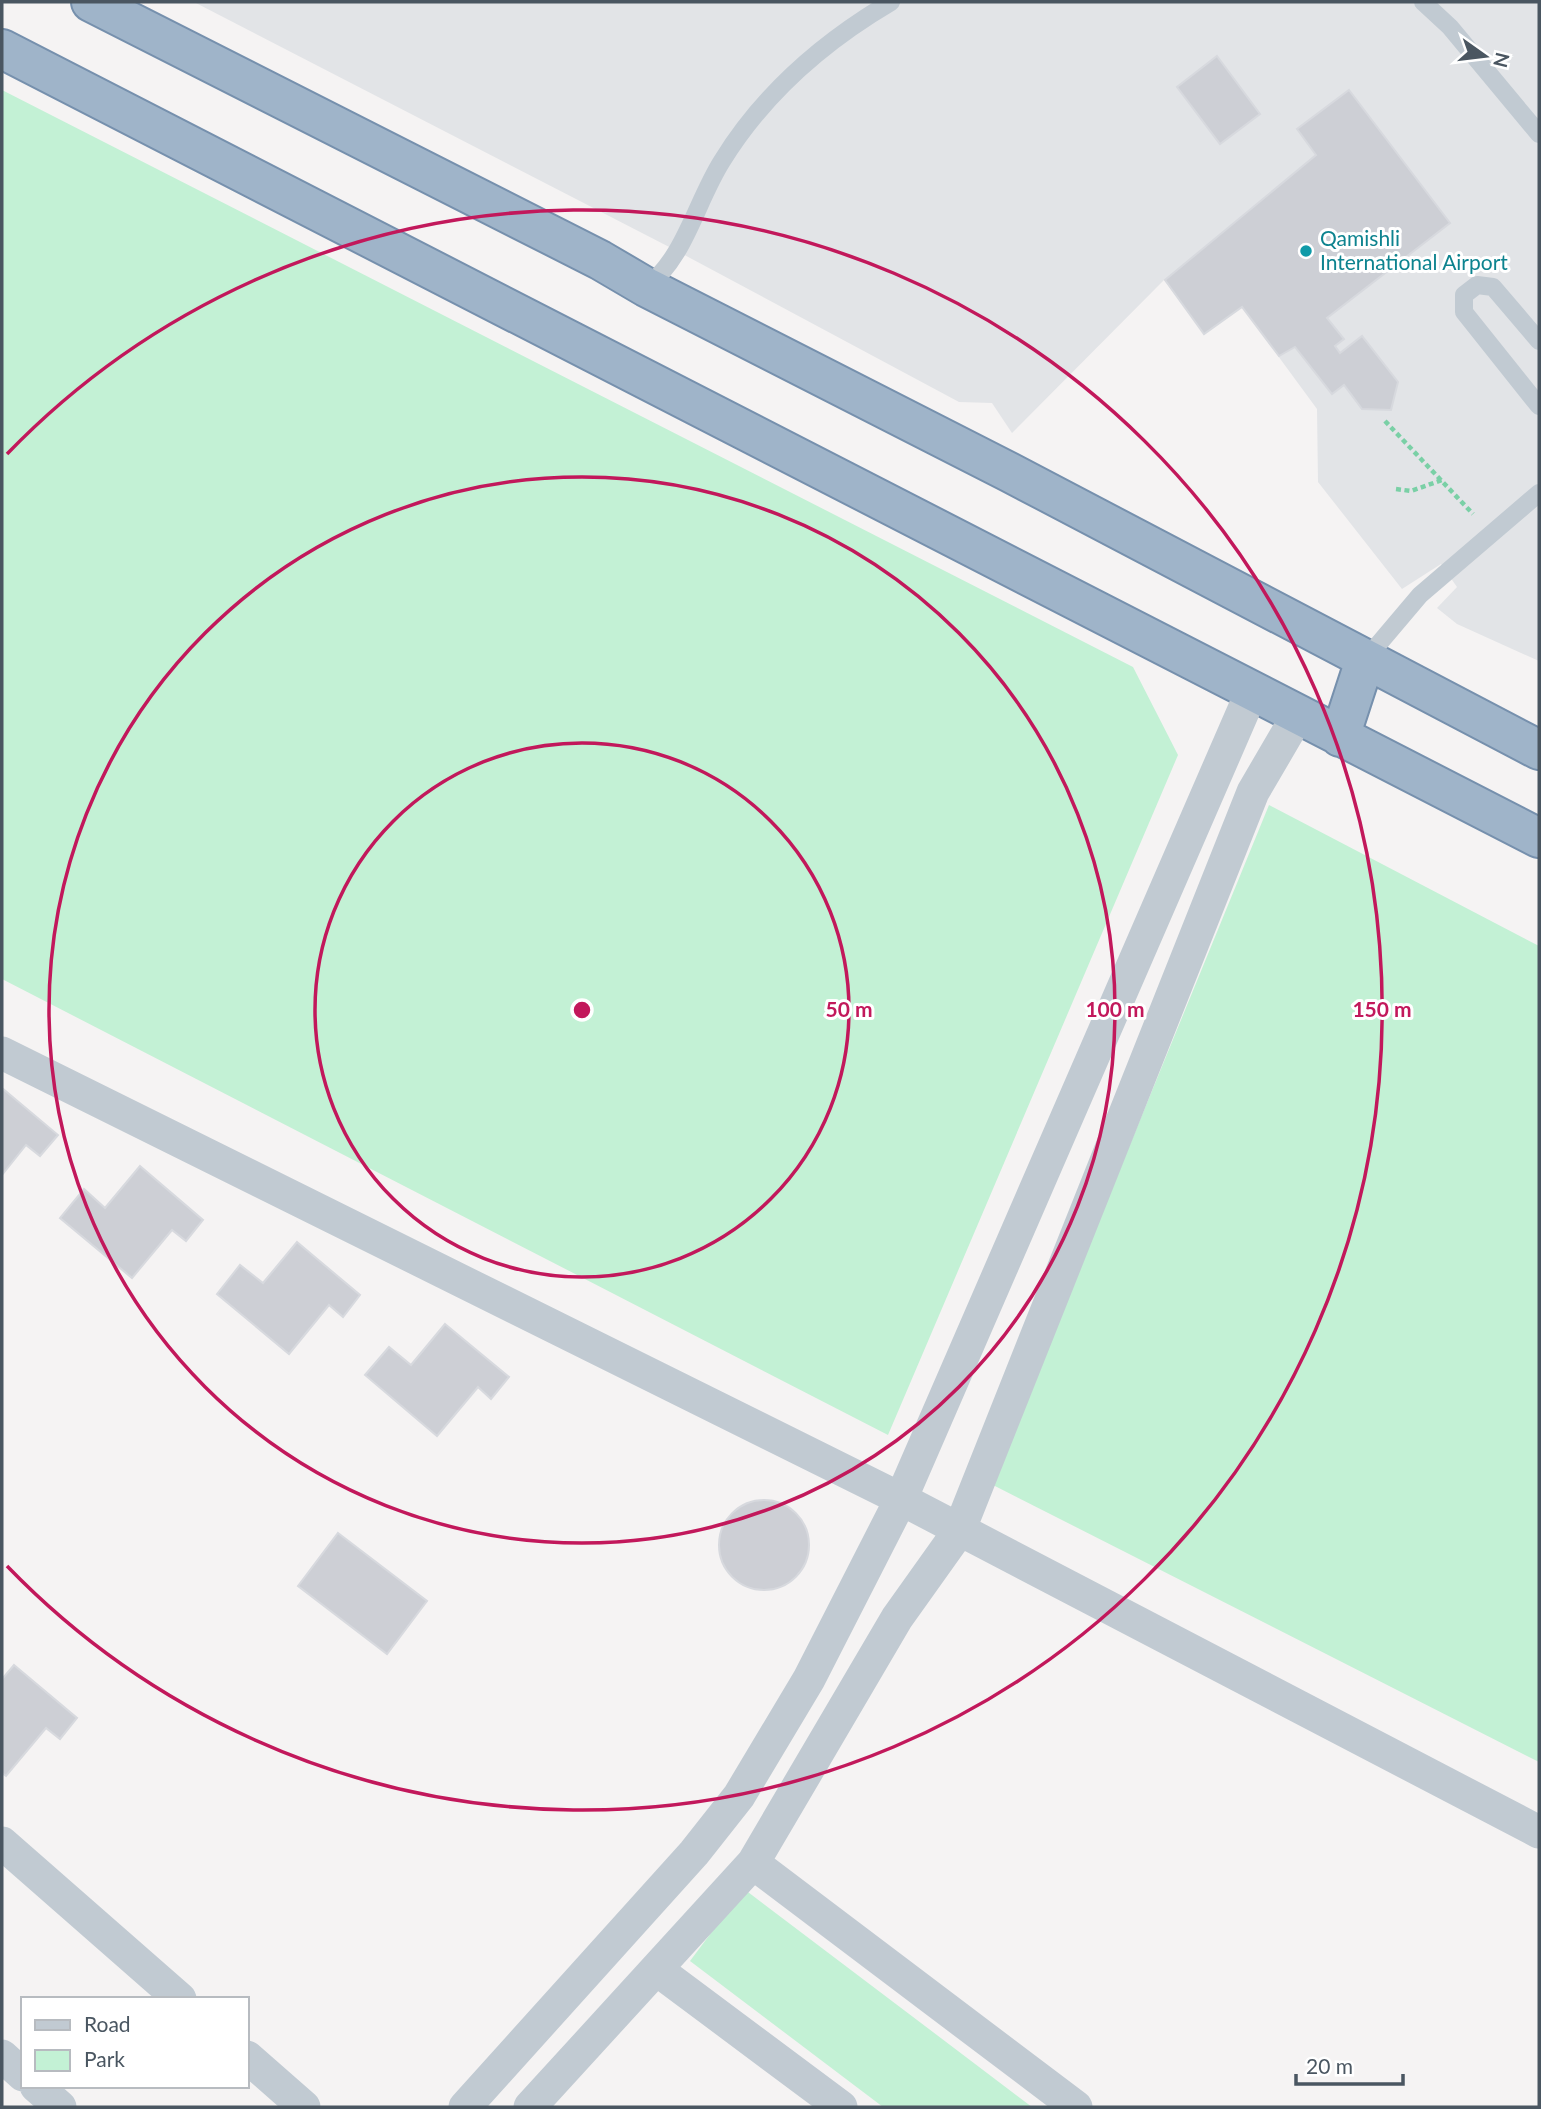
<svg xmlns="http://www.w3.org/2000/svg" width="1541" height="2109" viewBox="0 0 1541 2109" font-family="Lato,sans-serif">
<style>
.airport{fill:#e2e4e7}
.green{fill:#c3f1d5}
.building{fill:#cdcfd5;stroke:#d7d9de;stroke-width:2}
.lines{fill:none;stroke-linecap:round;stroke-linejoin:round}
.trunk-casing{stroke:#7690ad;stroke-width:42}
.path{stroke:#7ad0a6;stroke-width:4.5;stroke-dasharray:5 3.5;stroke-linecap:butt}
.service{stroke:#c1cad2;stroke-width:18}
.minor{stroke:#c1cad2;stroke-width:33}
.trunk{stroke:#9fb4c9;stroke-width:38}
.ring{fill:none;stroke:#c2185b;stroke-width:3.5}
.culture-dot{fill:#0f9aa8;stroke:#fff;stroke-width:2.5}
.labels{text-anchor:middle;stroke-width:6;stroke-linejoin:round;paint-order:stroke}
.culture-label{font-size:21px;fill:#0d838f;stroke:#fff;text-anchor:start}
.centre{fill:#c2185b;stroke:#fff;stroke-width:3.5}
.ring-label{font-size:21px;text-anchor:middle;font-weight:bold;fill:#c2185b;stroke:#fff;stroke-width:6;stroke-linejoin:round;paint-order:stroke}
</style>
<rect width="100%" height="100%" fill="#f5f3f3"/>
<path class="airport" d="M194,2h1345v659l-82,-37 -20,-16 20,-21 -16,-23 -39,25 -84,-107 -1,-73 -75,-102 -38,27 -40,-54 -152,153 -20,-30 -33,-1 -282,-151z"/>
<path class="green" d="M2,90l1131,577 45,88 -290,680 -886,-456z
M1269,805l270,141v816l-548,-278z
M744,1889l288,218h-149l-193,-146z"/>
<path class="building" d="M1217,56l43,58 -40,30 -43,-57z
M1349,90l101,133 -123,95 17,21 -9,7 5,7 22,-17 36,46 -7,28 -29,-1 -18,-24 -12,9 -37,-47 -16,9 -37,-49 -38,27 -39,-54 151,-125 -19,-26z
M2,1088l56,47 -18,21 -14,-11 -24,30z
M140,1166l63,54 -17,21 -14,-11 -40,48 -72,-60 24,-29 21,19z
M297,1242l63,53 -17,22 -14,-12 -40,49 -72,-60 23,-29 23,18z
M445,1324l64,53 -18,22 -13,-12 -41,49 -72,-61 24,-28 22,18z
M719 1545a45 45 0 1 1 90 0a45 45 0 1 1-90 0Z
M338,1533l89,68 -40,53 -89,-68z
M14,1665l63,53 -17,21 -14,-11 -40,48 -4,-3v-94z"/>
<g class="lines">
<g class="trunk-casing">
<path id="trunk" d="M91,2l509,258 46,27 363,185 530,278
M2,49l1537,789
M1340,737l25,-77"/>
</g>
<path class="path" d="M1385,421l88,93
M1396,489l15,2 31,-11"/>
<path class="service" d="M1423,2l27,25 89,107
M646,287c39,-29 50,-85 76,-126 42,-68 101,-119 169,-159
M1539,341l-46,-54 -16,-2 -13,10v17l75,94
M1365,660l55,-65 119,-102"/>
<path class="minor" d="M2,1053l899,446 638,333
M2,1843l178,156
M753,1863l323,244
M656,1969l185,138
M2,2056l21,19
M247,2057l57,50
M36,2086l24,21
M465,2107l229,-254 45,-57 70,-117 92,-180 351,-808
M530,2107l223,-244 144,-245 62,-87 294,-739 45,-77"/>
<use href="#trunk" class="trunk"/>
</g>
<g class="ring">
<circle cx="582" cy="1010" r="267"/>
<circle cx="582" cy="1010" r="533"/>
<path d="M7 454A800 800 0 1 1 7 1566"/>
</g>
<circle class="culture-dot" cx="1306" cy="251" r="7"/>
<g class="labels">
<g class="culture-label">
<text x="1320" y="246">Qamishli<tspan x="1320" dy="24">International Airport</tspan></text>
</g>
</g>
<circle cx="582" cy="1010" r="10" class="centre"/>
<g class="ring-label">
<text x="849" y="1017">50 m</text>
<text x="1115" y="1017">100 m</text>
<text x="1382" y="1017">150 m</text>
</g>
<rect width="1541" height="2109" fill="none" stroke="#4a5661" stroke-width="7"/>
<rect x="21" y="1997" width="228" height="91" fill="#ffffff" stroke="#b7bbc0" stroke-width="2"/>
<rect x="35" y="2020" width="35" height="10" fill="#c1cad2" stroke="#b7bbc0" stroke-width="2"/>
<text x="84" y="2032" font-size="21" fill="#4a5661">Road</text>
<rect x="35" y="2050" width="35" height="21" fill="#c3f1d5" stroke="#b7bbc0" stroke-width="2"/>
<text x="84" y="2067" font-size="21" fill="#4a5661">Park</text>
<g transform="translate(1485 56) rotate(104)" stroke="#ffffff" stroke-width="5" paint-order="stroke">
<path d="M0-5L12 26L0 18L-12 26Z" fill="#4a5661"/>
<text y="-10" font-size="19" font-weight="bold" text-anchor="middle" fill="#4a5661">N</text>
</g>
<path d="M1296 2074v10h107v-10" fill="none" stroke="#4a5661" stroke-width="3.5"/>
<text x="1306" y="2074" font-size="21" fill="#4a5661" stroke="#ffffff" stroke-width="5" paint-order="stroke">20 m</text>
</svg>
